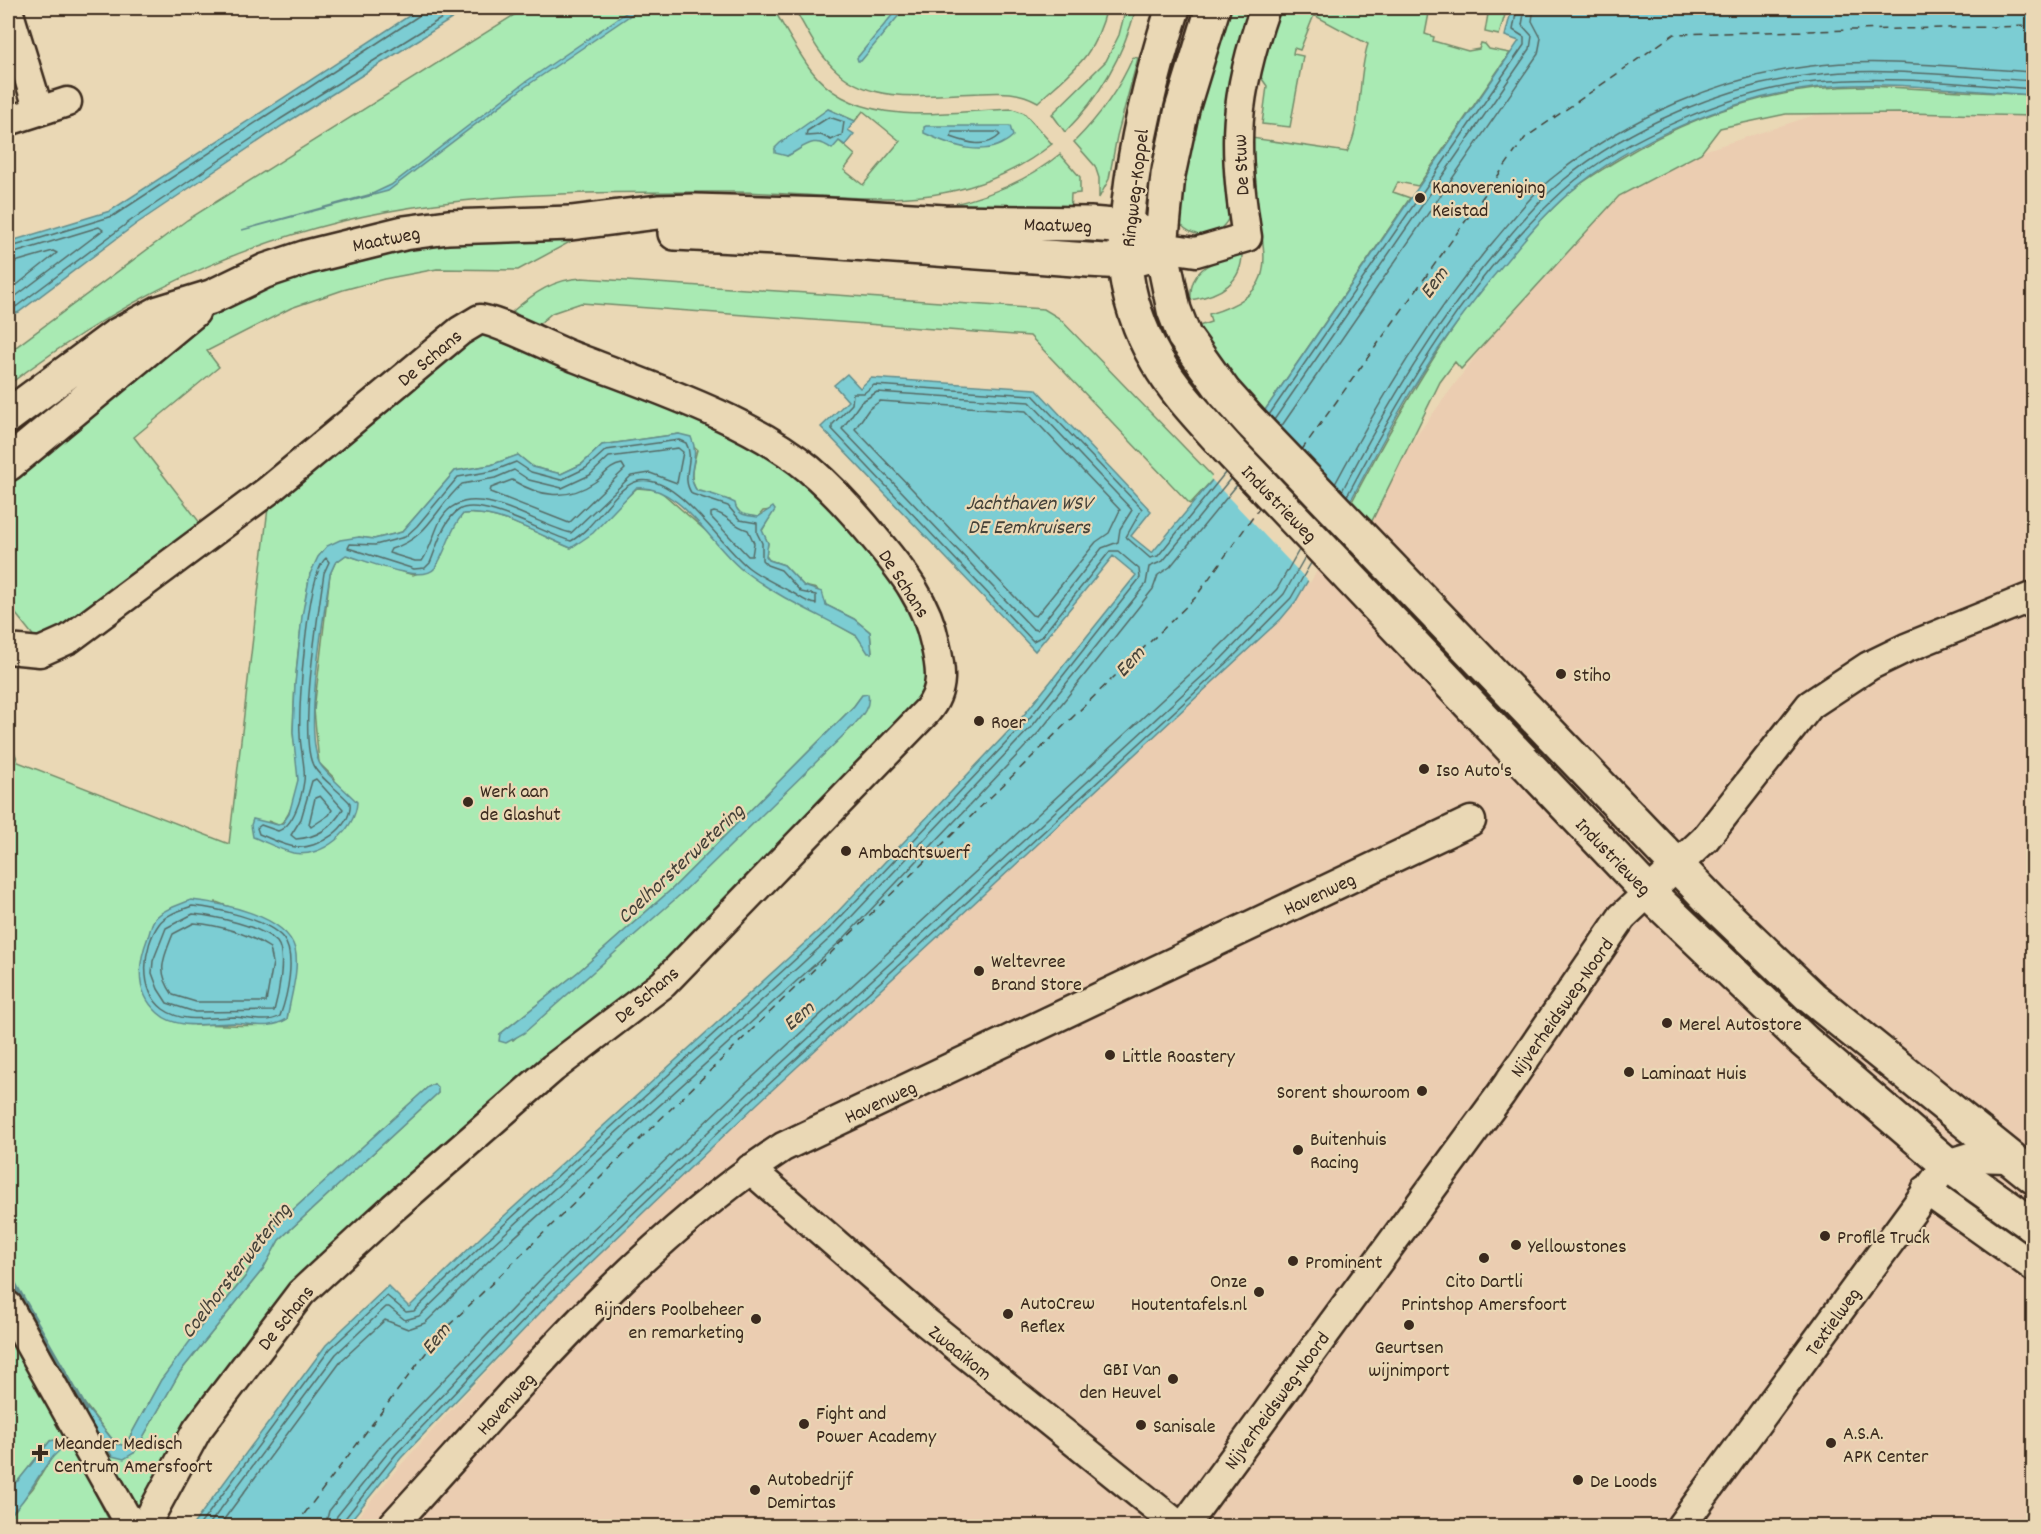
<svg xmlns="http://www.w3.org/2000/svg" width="2041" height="1534" viewBox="0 0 2041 1534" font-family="Dekko,sans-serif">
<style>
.built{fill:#ebcdb1}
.green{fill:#a9eab3;stroke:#728a68;stroke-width:1.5;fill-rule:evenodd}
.water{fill:#7ccdd3;stroke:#628c8b;stroke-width:1.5}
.pier{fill:#ead8b5}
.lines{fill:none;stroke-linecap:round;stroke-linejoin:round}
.shore{stroke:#556b66;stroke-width:1.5}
.stream{stroke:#628c8b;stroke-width:6}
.ferry{stroke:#454239;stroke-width:1.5;stroke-dasharray:8 6;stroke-linecap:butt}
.minor-casing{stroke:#3b2a1e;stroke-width:33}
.major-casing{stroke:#3b2a1e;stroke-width:38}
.minor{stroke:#ead8b5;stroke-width:28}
.major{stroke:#ead8b5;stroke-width:33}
.poi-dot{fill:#3b2a1e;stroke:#ead8b5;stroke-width:2}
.labels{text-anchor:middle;stroke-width:4.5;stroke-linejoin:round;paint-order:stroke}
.street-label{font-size:20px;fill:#3b2a1e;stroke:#ead8b5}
.poi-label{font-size:20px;fill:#3b2a1e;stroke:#ead8b5;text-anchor:start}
.water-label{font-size:21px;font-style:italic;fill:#454239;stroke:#ead8b5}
</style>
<rect width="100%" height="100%" fill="#ead8b5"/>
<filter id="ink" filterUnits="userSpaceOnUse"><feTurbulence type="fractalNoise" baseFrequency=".0167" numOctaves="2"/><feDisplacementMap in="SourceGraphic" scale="12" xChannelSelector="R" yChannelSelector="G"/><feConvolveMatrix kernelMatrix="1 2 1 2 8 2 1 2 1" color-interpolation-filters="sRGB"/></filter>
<g filter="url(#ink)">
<path class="built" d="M2033,107v1419h-1683l47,-57 161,-175 200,-191 523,-484 253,-342 98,-103 192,-62z"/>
<path class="green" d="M525,8h248c12,20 24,43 38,62 45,61 137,41 202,39l11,4 28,31c-98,78 -204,49 -319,48 -98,0 -200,-1 -298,12 -163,21 -297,83 -427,181v-32l179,-133zM828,109l27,12 8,-10 37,30 -37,44 -19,-15 11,-15 -16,-14 -12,4c-17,-10 -26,4 -40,11l-12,-7z
M794,8h313c-13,50 -32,60 -69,94 -20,-11 -36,-10 -58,-9 -46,1 -105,13 -142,-21 -20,-17 -31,-42 -44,-64z
M1126,8h10c-13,48 -35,88 -71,124l-13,-18 54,-53 13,-26z
M1224,8h33l-26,206c-11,24 -34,28 -52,9l5,-57z
M1280,8h150l-5,26 9,3 -1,4 35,10 11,-2 2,-6 4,1 4,5 21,4 -92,133 -20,-4 -5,10 17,6 -149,218 -48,-64 -14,-26 12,-4 -2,-8c67,-20 58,-50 48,-107 -3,-23 -4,-46 -5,-69l95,14c16,-27 10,-76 21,-108l-54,-29 -14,35 -6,-2 -1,6 10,2 -13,71 -28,-3 5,-38 -7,-10z
M1489,8h18l-8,27 -14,-3z
M1133,57l5,1 -21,78 -8,43 -10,19v-20l-4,-12 -21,-24c25,-25 45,-52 59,-85z
M1870,86l163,9v21l-127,-3 -120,1 -66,14 -19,25 -82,43 -158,173 -6,-7 -15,20 -72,147 -20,-20c59,-113 124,-228 220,-315 14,-13 32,-23 48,-33 78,-48 162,-76 254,-75z
M1060,154l20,23v16l-9,1 -1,20 -124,-8c42,-9 81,-25 114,-52z
M516,234l54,8 -52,28 -81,-1 -53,10 -41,11 -52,18 -84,43 12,16 -85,70 70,91 -149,109 -20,1 -27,-34v-127l176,-146 37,-21 49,-24 84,-29z
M1242,251c1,32 -22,44 -51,49 -3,-34 26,-39 51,-49z
M582,278l462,31 15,9 155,160 -24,26 -160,-168 -449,-33 -29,10 -18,15 -21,-17c21,-18 41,-32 69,-33z
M488,329l226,91 89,54 111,126 17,92 -224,238 -318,273 -244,299 -10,4 -67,-114 -60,-116v-541l10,27 211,82 40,-345 195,-160zM679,434l18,16c-4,15 -9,28 0,41 13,1 20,8 33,9l12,15 16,2 5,-6 11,-1 -12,21 6,12 -2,13 3,4 15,5 20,21 13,3 9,16 28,14 16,13 2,20 -15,-16 -87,-49 -111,-97 -22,-2 -66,60c-32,-13 -72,-38 -108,-34l-10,12 -18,41 -22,8 -67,-20 -11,8 -5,11 -16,136 5,53 16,16 -40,74 -27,-32 10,4c12,-5 18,-31 20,-44 2,-14 -5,-36 -5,-51 1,-52 7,-105 17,-156l49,-37 15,2 28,-7 53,-61 36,-6 27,-10 15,12 28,7 21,-10 20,-19zM862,695l-9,31 -340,314 -13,-6 78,-62 95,-84 181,-182zM216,902c86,30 85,27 71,117 -26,12 -63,3 -92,6zM434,1084l4,9 -159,147 -16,29 -83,103 -46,81 -22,2 -31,-48 3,-4 32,41 7,1 4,-3 34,-62 84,-103 27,-48 156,-142z
M8,1326l103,198 -2,2h-101v-9l25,-29 19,-31 -2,-16 -32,40 -10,5z"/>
<path class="water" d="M421,8h48l-186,117 -147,99 -117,88 -11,4v-74l102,-31z
M633,8h8l-119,81 -134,102 -146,39 130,-36 19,-9 133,-102z
M898,8h7l-44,53h-3l-1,-3z
M1512,8h521v87c-69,-4 -151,-16 -220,-7 -81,10 -182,52 -244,105 -23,20 -43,44 -62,67 -40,47 -78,99 -108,152 -31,54 -59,110 -89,165l-14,24 -15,18 -523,484 -200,191 -157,164 -55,68h-154l134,-181 62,-59 21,21 73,-71 346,-314 195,-206 113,-141 -23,-19 -78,95 -214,-224 27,-26 -14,-16 13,-11 13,14 11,-10 165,11 115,122 -20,25 21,17 62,-75 47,-62 258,-375 -14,-5z
M828,109l27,12 -7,9 6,4 -9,11 -6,-4 -7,8c-19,-15 -28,-1 -45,7l-12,-3v-5l5,-5z
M926,126h84l3,10c-26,24 -61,10 -89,-3v-6z
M679,434l12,3c11,24 -8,34 6,54 10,1 28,7 38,12 2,13 12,12 23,14l15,-10 2,3 -13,20 6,13 -2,13 3,4 15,5 20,21 18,6 4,13 28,14 16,13 2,21h-4l-11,-17c-37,-21 -78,-38 -112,-64 -32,-23 -64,-89 -109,-84l-43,45 -22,15c-32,-13 -72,-38 -108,-34 -14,16 -16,37 -28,54 -13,17 -70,-8 -89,-13l-11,8 -5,11c-6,41 -26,153 -11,188 4,10 29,30 38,40 -1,28 -35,57 -64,51 -13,-3 -27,-11 -40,-16l-2,-12 2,-6 25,6 5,-2 6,-9 9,-34 -5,-48 2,-48 7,-68 8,-42 8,-17 9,-11 13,-6 19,-3 15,2 28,-7 53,-61 36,-6 27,-10 15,12 28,7 21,-10 20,-19z
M868,694c3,13 -7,23 -15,32l-172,168 -157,139 -18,10 -7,-2 1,-7 78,-62 95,-84 181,-182 8,-11z
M191,900c30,3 95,15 104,49 5,20 -5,50 -8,70 -17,11 -34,5 -53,4 -24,0 -57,8 -76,-10 -24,-21 -20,-50 -10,-76 2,-5 3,-13 6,-17 8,-11 25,-15 37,-20z
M434,1084l4,4v5l-159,147 -16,29 -83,103 -46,81 -10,6 -12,-3 -31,-49 1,-5 34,42 7,1 4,-3 34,-62 50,-67 13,-10 21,-26 27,-48 156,-142z
M54,1440l7,9c-22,19 -31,49 -53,68v-31l10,-5 32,-40z"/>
<path class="pier" d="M1262,409l90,97 -42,77 -100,-105z"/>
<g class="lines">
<path class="shore" d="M829,117l15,5 -2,13 -11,5 -10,-5 -15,1 1,-5z
M952,132h45l3,3c-14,14 -32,8 -49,2z
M8,248l105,-32 307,-201 3,-7
M8,255l91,-28 4,3 -95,72
M8,264l45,-13 4,2 -49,39
M8,310l9,-4 116,-87 146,-99 179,-112
M877,392l153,10 102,108 -12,19 -2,13 -16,6 -65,82 -4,-1 -191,-200 19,-27z
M880,401l146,10 94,99 -11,23 -13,9 -60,74 -4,-1 -177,-186 14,-20z
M1269,415l255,-370v-8l-11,-7 4,-22
M1274,420l256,-371 2,-13 -10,-11 3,-17
M1281,427l257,-373 3,-16 -9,-17 2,-13
M679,440l7,3c10,17 -7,33 6,51l36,12 12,14 17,3v10l5,10v17l5,5 14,5 20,22 15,3v9c-8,0 -16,-7 -23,-11 -15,-8 -31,-15 -44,-25 -28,-21 -74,-99 -114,-86 -21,7 -41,47 -64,59 -24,-6 -90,-45 -112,-31 -16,10 -22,37 -29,53l-5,5 -11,1 -66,-21 2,-4 25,1 30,-8 12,-11 41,-49 35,-6 23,-9 15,10 30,8 25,-12 20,-18z
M678,448l5,4 -6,31 -27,-10 -19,3 -60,57c-37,-8 -103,-59 -130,-14 -7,13 -10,29 -19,42h-7l-26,-8 2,-4c38,-11 44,-41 71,-65l33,-6 19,-8 15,10 33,8 28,-13 19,-18z
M622,464l3,5 -56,54 -79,-31 1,-4 21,-8c28,17 55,21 83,2 10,-7 14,-16 27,-18z
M1335,484c46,-86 95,-168 159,-243 19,-22 38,-48 62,-66 71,-57 164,-98 255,-109 70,-9 152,2 223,6
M1342,491c45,-86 94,-168 157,-243 19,-22 39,-47 62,-66 69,-57 162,-96 251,-107 67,-9 153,2 222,6
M1347,496c58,-109 124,-222 217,-306 57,-52 175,-101 252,-108 70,-7 147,2 218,7
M714,512c13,2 17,13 34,18l6,13 -2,13h-4l-37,-39v-4z
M326,558l3,4 -5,11c-5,36 -27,167 -10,194 8,13 26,24 36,36 3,24 -33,47 -54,44 -12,-1 -26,-9 -37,-13l-2,-6 4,-3 17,6c16,-5 24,-35 26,-50 2,-14 -4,-32 -4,-47 -2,-28 7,-161 26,-176z
M316,779l27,30c-11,19 -26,29 -47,30l-5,-4 10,-16 11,-38z
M320,796l12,14 -3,5 -18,12 -2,-3 6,-26z
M192,906c23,2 76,13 91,32 14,17 4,59 -3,78 -12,8 -30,2 -45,1 -23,0 -52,7 -72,-8 -25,-19 -20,-63 -4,-85 7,-10 23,-14 33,-18z
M193,914c21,2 69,12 84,28 10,12 1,55 -3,69l-79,1 -28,-9 -9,-14 -6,-16 1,-12 13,-33z
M194,923c25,2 55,11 76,25l3,15 -7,39h-70l-23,-7c-17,-24 -10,-36 0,-61z
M199,1526l131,-177 57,-53 19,16 8,-1 72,-70 346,-315 196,-206 112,-142 -1,-9 -21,-18h-8l-69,86 -8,4 -201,-212v-4l20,-21 1,-11h11l10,-8 159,10 109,114 -16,28 24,21 8,-2 67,-83
M208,1526l128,-172 50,-47h3l16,13 14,-4 72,-70 347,-315 195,-206 113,-141 3,-17 14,-6 68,-83
M219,1526l123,-166 43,-40 23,9 17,-6 72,-70 347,-315 196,-207 113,-142 5,-14 12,-8 67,-82
M325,1526l4,-15 54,-68 159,-165 201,-192 471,-434 63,-63 22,-39
M334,1526l3,-10 54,-67 157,-165 201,-191 472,-434 63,-65 21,-37
M342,1526l1,-5 53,-67 157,-164 201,-192 472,-434 65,-66 20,-35"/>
<path class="stream" d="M8,1274l77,135"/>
<path class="ferry" d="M1301,451l224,-313 149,-104 360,-8
M295,1526l146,-193 754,-735 66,-92"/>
<g class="minor-casing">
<path id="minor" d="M8,10l31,101
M8,121l59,-19
M1161,247l35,5 51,-15c-15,-92 -13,-141 18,-229
M8,649l32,3 29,-13 200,-149 191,-159 20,-12c26,5 70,29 97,39 74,29 171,60 232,111 26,22 48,47 69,73 25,30 49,61 57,101 6,25 10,47 -8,68l-264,273 -110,84 -160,140 -92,85 -104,137 -52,96
M750,1169l172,150 257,207
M1926,1190l108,77
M8,1306l117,209 11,11
M392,1526c121,-132 240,-279 391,-379l688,-326
M1184,1526l317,-432 121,-177 83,-78 105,-134 59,-39 37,-18 128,-52
M1681,1526l266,-362 23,-7 37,1"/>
</g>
<g class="major-casing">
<path id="major" d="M1173,8c-20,63 -37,129 -44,195 -2,19 -5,39 -4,59 2,33 15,70 32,99 18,32 47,61 71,88l420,443 156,149 143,123 87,62
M1213,8l-31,101 -14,66 -7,72 13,63 10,26 40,56 26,29 463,482 98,94 223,180
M675,233l123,6 290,21 37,2 22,-6
M8,416l108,-80 43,-23 52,-16 54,-26 42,-14 97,-24 44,-6 123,-4 87,-11 37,-1 133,4 116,7 146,2 36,3 20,7
M8,464l185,-153"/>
</g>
<use href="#minor" class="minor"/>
<use href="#major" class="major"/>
</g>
</g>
<g class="poi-dot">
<circle cx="1420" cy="198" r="6"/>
<circle cx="1561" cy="674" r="6"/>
<circle cx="979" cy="721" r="6"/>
<circle cx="1424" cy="769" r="6"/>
<circle cx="468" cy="802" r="6"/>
<circle cx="846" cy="851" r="6"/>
<circle cx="979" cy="971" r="6"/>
<circle cx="1667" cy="1023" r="6"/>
<circle cx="1110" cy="1055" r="6"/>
<circle cx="1629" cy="1072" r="6"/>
<circle cx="1422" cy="1091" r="6"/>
<circle cx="1298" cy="1150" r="6"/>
<circle cx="1825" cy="1236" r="6"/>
<circle cx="1516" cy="1245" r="6"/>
<circle cx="1484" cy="1258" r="6"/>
<circle cx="1293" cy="1261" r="6"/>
<circle cx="1259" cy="1292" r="6"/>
<circle cx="1008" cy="1314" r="6"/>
<circle cx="756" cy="1319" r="6"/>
<circle cx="1409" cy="1325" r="6"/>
<circle cx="1173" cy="1379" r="6"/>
<circle cx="804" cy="1424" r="6"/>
<circle cx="1141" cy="1425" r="6"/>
<circle cx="1831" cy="1443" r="6"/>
<path d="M37 1444h6v6h6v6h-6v6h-6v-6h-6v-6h6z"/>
<circle cx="1578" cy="1480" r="6"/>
<circle cx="755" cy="1490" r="6"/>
</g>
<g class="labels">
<g class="street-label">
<text transform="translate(1240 165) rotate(-93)" y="7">De Stuw</text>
<text transform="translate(1134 188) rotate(-83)" y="7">Ringweg-Koppel</text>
<text transform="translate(1058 224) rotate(2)" y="7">Maatweg</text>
<text transform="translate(386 238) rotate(-11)" y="7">Maatweg</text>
<text transform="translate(429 357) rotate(-40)" y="7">De Schans</text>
<text transform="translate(1280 503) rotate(46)" y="7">Industrieweg</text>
<text transform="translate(905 583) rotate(57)" y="7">De Schans</text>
<text transform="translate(1614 856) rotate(46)" y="7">Industrieweg</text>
<text transform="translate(1319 893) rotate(-25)" y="7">Havenweg</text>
<text transform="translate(646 994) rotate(-40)" y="7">De Schans</text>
<text transform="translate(1561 1007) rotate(-55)" y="7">Nijverheidsweg-Noord</text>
<text transform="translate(880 1101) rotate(-25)" y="7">Havenweg</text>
<text transform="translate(285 1317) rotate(-51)" y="7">De Schans</text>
<text transform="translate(1832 1321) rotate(-54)" y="7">Textielweg</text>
<text transform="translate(961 1352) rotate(39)" y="7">Zwaaikom</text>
<text transform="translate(1276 1400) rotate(-54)" y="7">Nijverheidsweg-Noord</text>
<text transform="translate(505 1403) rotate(-48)" y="7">Havenweg</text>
</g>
<g class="poi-label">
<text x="1432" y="193">Kanovereniging<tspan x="1432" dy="23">Keistad</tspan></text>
<text x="1573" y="681">Stiho</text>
<text x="991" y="728">Roer</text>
<text x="1436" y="776">Iso Auto's</text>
<text x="480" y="797">Werk aan<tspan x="480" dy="23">de Glashut</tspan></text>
<text x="858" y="858">Ambachtswerf</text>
<text x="991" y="967">Weltevree<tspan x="991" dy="23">Brand Store</tspan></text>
<text x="1679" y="1030">Merel Autostore</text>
<text x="1122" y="1062">Little Roastery</text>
<text x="1641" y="1079">Laminaat Huis</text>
<text x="1410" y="1098" text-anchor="end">Sorent showroom</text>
<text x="1310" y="1145">Buitenhuis<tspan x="1310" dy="23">Racing</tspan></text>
<text x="1837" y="1243">Profile Truck</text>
<text x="1528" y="1252">Yellowstones</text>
<text x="1305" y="1268">Prominent</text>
<text x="1247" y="1287" text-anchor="end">Onze<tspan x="1247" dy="23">Houtentafels.nl</tspan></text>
<text x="1484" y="1287" text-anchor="middle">Cito Dartli<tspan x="1484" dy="23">Printshop Amersfoort</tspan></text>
<text x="1020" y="1309">AutoCrew<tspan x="1020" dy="23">Reflex</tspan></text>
<text x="744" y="1315" text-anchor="end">Rijnders Poolbeheer<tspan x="744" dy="23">en remarketing</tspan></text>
<text x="1409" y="1353" text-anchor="middle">Geurtsen<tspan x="1409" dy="23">wijnimport</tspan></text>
<text x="1161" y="1375" text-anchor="end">GBI Van<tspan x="1161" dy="23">den Heuvel</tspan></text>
<text x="816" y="1419">Fight and<tspan x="816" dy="23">Power Academy</tspan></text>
<text x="1153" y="1432">Sanisale</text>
<text x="1843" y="1439">A.S.A.<tspan x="1843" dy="23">APK Center</tspan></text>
<text x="54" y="1449">Meander Medisch<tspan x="54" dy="23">Centrum Amersfoort</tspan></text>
<text x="767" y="1485">Autobedrijf<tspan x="767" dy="23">Demirtas</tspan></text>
<text x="1590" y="1487">De Loods</text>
</g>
<g class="water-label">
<text transform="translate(1433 282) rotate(-54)" y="7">Eem</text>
<text x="1029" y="509">Jachthaven WSV<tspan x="1029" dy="24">DE Eemkruisers</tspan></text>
<text transform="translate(1129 661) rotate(-48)" y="7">Eem</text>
<text transform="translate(680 863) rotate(-43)" y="7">Coelhorsterwetering</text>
<text transform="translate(798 1015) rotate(-41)" y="7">Eem</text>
<text transform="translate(235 1270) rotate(-52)" y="7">Coelhorsterwetering</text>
<text transform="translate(435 1338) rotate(-51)" y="7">Eem</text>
</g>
</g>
<rect width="2041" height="1534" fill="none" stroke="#ead8b5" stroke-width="30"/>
<rect x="15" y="15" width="2011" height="1504" fill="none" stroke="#3b2a1e" stroke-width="2" filter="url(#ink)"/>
</svg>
